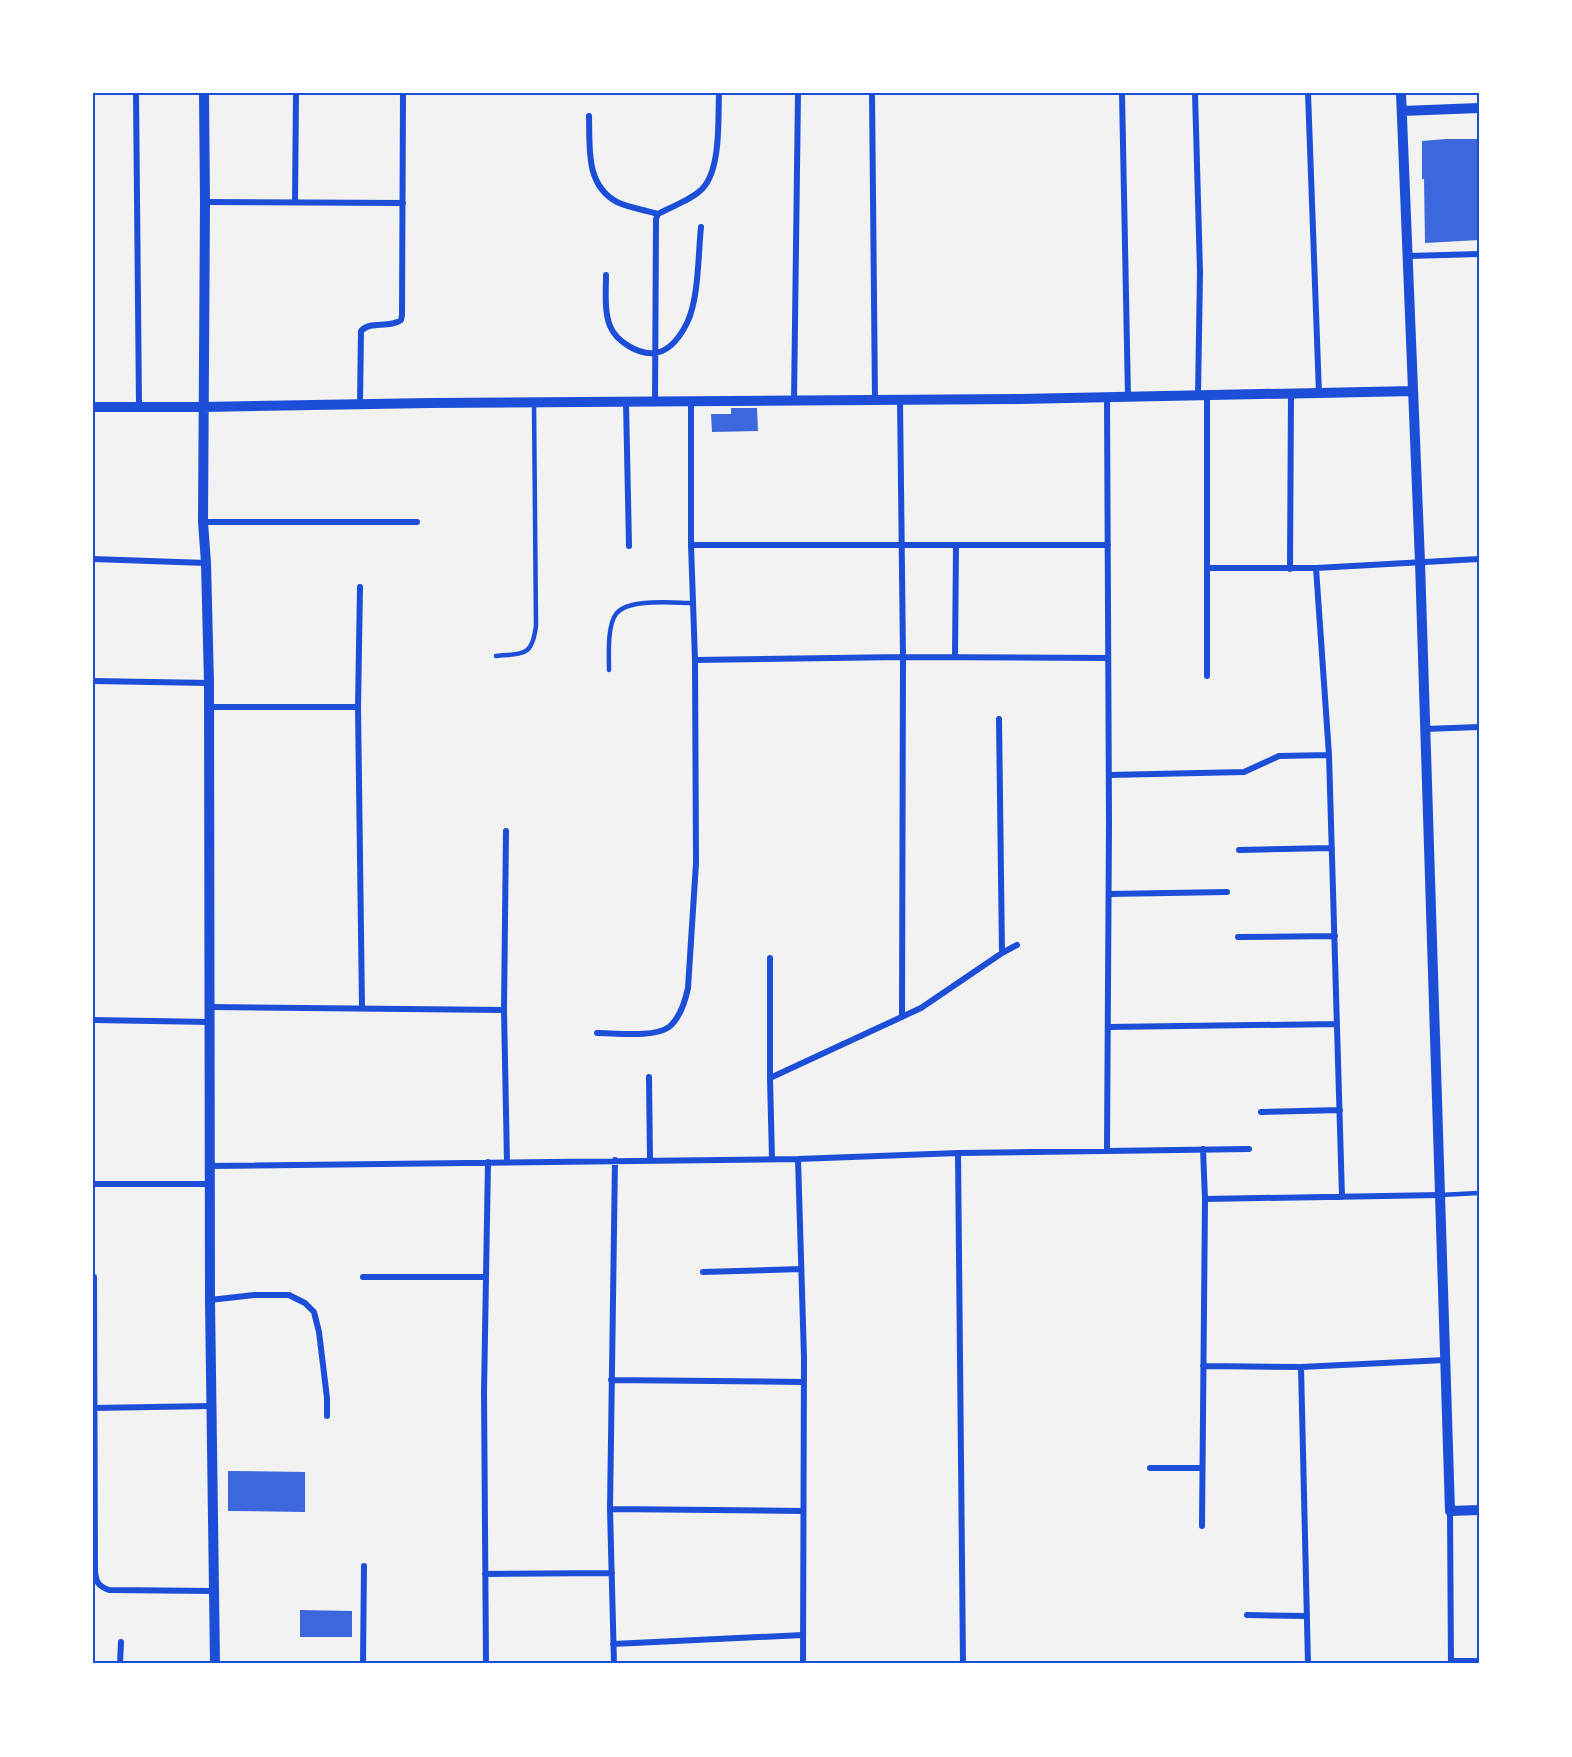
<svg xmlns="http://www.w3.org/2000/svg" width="1572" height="1757" viewBox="0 0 1572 1757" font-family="Commissioner,sans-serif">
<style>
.building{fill:#3d67dc}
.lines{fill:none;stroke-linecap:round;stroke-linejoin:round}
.service{stroke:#1d4ed8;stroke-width:4.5}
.minor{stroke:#1d4ed8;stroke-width:6}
.tertiary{stroke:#1d4ed8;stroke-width:10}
.neatline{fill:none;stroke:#1d4ed8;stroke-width:2}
</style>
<rect width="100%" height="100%" fill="#f2f2f2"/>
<path class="building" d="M1446,139h33v101l-54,3 -1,-64h-2v-38z
M731,408h26l1,23 -46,1 -1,-18h20z
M228,1471l77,1v40l-77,-1z
M300,1610l52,1v26h-52z"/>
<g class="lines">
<path class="service" d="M496,656c28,-3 36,1 40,-30l-2,-224
M609,670c0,-14 -2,-44 7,-56 12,-16 58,-11 77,-11
M1440,1195l39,-2"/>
<path class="minor" d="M136,93l3,313
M872,93l3,307
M1122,93l6,304
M1195,93l5,179 -2,123
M1308,93l11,301
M589,116c1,31 -4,69 28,86 13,6 28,8 41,12
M205,202l198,1
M295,202l1,-109
M1408,256l71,-2
M606,275c0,16 -2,36 4,51 6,15 28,29 45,27 15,-2 26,-18 32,-30 12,-25 11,-68 14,-96
M1107,397l2,426 -2,327
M900,400l3,257 -1,360
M794,401l4,-308
M626,402l3,144
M655,402l1,-183 2,-5c14,-8 34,-14 45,-26 18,-20 15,-69 16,-95
M360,404l1,-73c10,-11 27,-2 40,-11l1,-5 1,-222
M203,522h214
M691,545h417
M93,559l113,4
M1207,568h109l163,-9
M1316,568l13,187 13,442
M1290,569l1,-175
M360,587l-2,120 4,300
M955,657l1,-111
M695,660l208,-3 205,1
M1207,676v-281
M93,681l116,2
M209,707h149
M999,719l3,234
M1425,729l54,-2
M1109,775l135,-3 35,-16 50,-1
M506,831l-2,179 3,152
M1239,850l93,-2
M1109,894l118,-2
M1238,937l97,-1
M770,958v120l2,81
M210,1007l294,3
M93,1020l117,2
M1108,1027l229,-3
M597,1033c18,0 58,5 72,-6 11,-9 16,-25 19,-39l8,-125 -1,-203 -4,-115v-144
M649,1077l1,83
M770,1078l151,-70 81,-55 15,-8
M1261,1112l79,-2
M958,1153l5,511
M798,1159l6,198 -1,307
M210,1166l588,-7 160,-6 291,-4
M93,1184h117
M1205,1199l235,-4
M703,1272l98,-3
M94,1277l1,294c1,11 3,15 14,19l105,1
M363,1277h123
M210,1300l44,-5h35l16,8 9,9 5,20 8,66v18
M1203,1366l98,1 144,-7
M1301,1367l7,297
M611,1380l193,2
M93,1408l118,-2
M1150,1468h52
M610,1509l193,2
M1450,1511l1,153
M1202,1526l3,-327 -2,-50
M485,1574l127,-1
M1247,1615l60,1
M613,1644l190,-9
M1451,1661h28
M120,1664l1,-22
M363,1664l1,-98
M486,1664l-2,-272 4,-230
M614,1664l-4,-155 5,-349"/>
<path class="tertiary" d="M204,93l1,109 -2,320 3,41 3,120 1,617 5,364
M1401,93l19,469 30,949 29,-1
M1402,111l77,-3
M93,407h110l227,-4 590,-4 393,-8"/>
</g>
<rect width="1572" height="1757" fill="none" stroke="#ffffff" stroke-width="189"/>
<rect x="94" y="94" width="1384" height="1568" class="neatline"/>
</svg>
